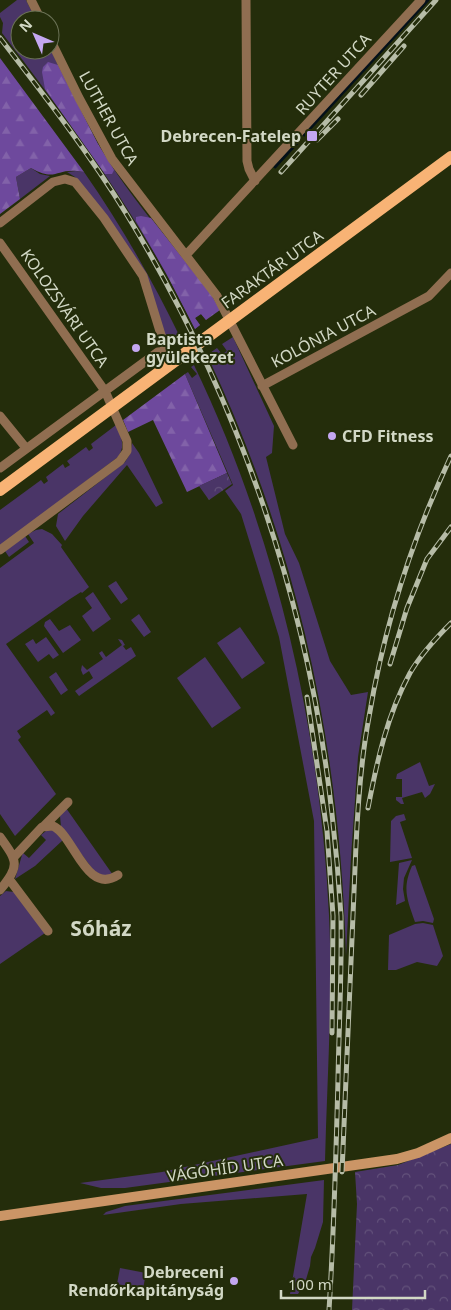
<svg xmlns="http://www.w3.org/2000/svg" width="451" height="1310" viewBox="0 0 451 1310" font-family="'Noto Sans',sans-serif">
<style>
.green{fill:#4a3567}
.forest{fill:url(#forest-firs)}
.park{fill:url(#park-crowns)}
.lines{fill:none;stroke-linecap:round;stroke-linejoin:round}
.stream{stroke:#041019;stroke-width:3}
.minor{stroke:#906e51;stroke-width:9}
.secondary{stroke:#cb9566;stroke-width:10}
.primary{stroke:#f8b375;stroke-width:12}
.rail-casing{stroke:#b6bca7;stroke-width:5}
.rail{stroke:#242d0b;stroke-width:3;stroke-dasharray:9;stroke-linecap:butt}
.poi-dot{fill:#c4a7f1;stroke:#242d0b;stroke-width:2}
.labels{text-anchor:middle;stroke-width:4;stroke-linejoin:round;paint-order:stroke}
.street-label{font-size:16px;fill:#d2d8c5;stroke:#242d0b}
.poi-label{font-size:16px;font-weight:bold;fill:#d2d8c5;stroke:#242d0b;text-anchor:end}
.district-label{font-size:21px;font-weight:bold;fill:#d2d8c5;stroke:#242d0b}
</style>
<defs>
<pattern id="forest-firs" width="22" height="20" patternUnits="userSpaceOnUse" patternTransform="scale(1.25)"><rect width="22" height="20" fill="#6e499d"/><path d="M5 1l3.5 6h-7zM16 11l3.5 6h-7z" fill="#8262a9"/></pattern>
<pattern id="park-crowns" width="20" height="18" patternUnits="userSpaceOnUse" patternTransform="scale(1.25)"><rect width="20" height="18" fill="#4a3567"/><path d="M2 6a3 3 0 1 1 6 0M12 15a3 3 0 1 1 6 0" fill="none" stroke="#63527b"/></pattern>
</defs>
<rect width="100%" height="100%" fill="#242d0b"/>
<path class="green" d="M17,0h9l10,20h-16v30h30v-2c18,38 35,77 58,112 30,47 68,90 103,134l-5,26 -5,-6 -6,4 5,7 -5,4c-52,-107 -121,-202 -193,-296l1,-10 -3,-6v-4z
M31,168l9,6 10,2 -30,23 -4,-22z
M76,171l8,1c37,53 69,109 97,167l-6,4 -5,-7 -4,3 -20,-65 -40,-58 -31,-39 -8,-5z
M233,337l41,89 -2,27 -6,4 19,77 14,29 31,98 21,34 17,-3 -10,65 -7,100 -5,99c-6,-211 -48,-409 -139,-601l10,-7 5,6 5,-3 -5,-7z
M194,365c82,171 126,361 135,550 4,82 -2,164 -4,246l-200,27h-24l-21,-5 82,-11 156,-34 -4,-317 -35,-184 -38,-123 -16,-23 8,-6 -48,-111 3,-2 4,6 5,-4 -6,-7z
M116,425c5,11 10,21 2,32l-118,89v-36l41,-30 3,4 4,-3 -2,-4 17,-13 2,4 5,-3 -3,-4 19,-14 3,4 4,-3 -2,-4z
M132,443l7,10 24,50 -7,4 -29,-42 -44,51 -18,25 -9,-15 2,-12 67,-52 5,-8z
M42,529l10,5 10,11 -1,2 28,40 -7,6 -1,-1 -11,7 -64,45 49,69 -4,3 -4,-6 -30,21 4,6 -3,3 38,54 -41,42 -15,-22v-246l34,-25 -6,-9 8,-4z
M25,536l4,6 -20,15 -4,-6z
M116,581l12,18 -7,5 -13,-18z
M93,592l18,27 -18,13 -11,-16 10,-8 -7,-10z
M139,614l12,18 -7,5 -13,-17z
M50,619l9,12 11,-6 11,15 -18,13 -19,-27 1,-4z
M240,627l25,36 -23,16 -25,-36z
M46,637l13,18 -6,4 -4,-5 -11,8 -13,-18 8,-5 3,5z
M118,639l4,1 3,5 -2,1 3,4 5,-3 5,9 -57,40 -4,-5 18,-13 -4,-7 -6,4 -2,-5 1,-5 5,5 16,-11 -4,-6 3,-2 4,6 16,-12z
M205,657l36,51 -29,20 -35,-50z
M56,672l12,18 -7,5 -12,-18z
M420,762l9,24 6,-2 -5,10 -5,4 -3,-6 -20,6 2,6h-3l-5,-4v-3h6v-18h-6l1,-5z
M66,808l47,67 -9,1 -10,-5 -33,-44 -1,-11z
M404,814l2,6 -6,2 12,36 -22,4 1,-41 5,-5z
M53,830l10,10 -28,26 -20,13 7,-24 1,-2 6,5 17,-18 -5,-5 5,-4z
M412,860l-8,18 -1,11 2,12 -9,4 3,-42z
M415,865l19,54 -1,4 -10,-2 -8,1c-8,-23 -13,-33 -3,-56z
M6,891l8,1 31,41 -45,31v-68z
M423,923l10,2 10,31 -6,10 -20,-4 -21,8h-8l1,-35 26,-11z
M324,1180l-1,42 -8,26 -4,9 -1,9 -5,17 -7,11h-8l17,-100 -126,10 -78,11 3,-3 19,-6z
M120,1268l26,5 -3,16 -26,-5z"/>
<path class="forest" d="M0,58l84,114c-2,0 -5,-1 -7,-1 -22,-2 -21,11 -46,-3l-15,9 4,22 -20,15z
M48,62l10,3 40,79 16,26 -2,4h-7l-60,-85 -3,-17 1,-5z
M141,216l10,2 60,76 9,16 -14,10 -5,-6 -6,4 5,7 -5,4 -29,-56 -30,-52v-4z
M185,374l42,99 -40,19 -34,-72 -25,12 -5,-12z"/>
<path class="park" d="M227,473l5,11 -23,16 -10,-14z
M451,1144v166h-99l5,-106 -2,-32 43,-7z"/>
<g class="lines">
<path class="stream" d="M304,135l124,-135
M275,167l23,-25"/>
<path class="minor" d="M31,0l10,20
M246,0l1,161 2,8 6,12
M50,39l29,59 33,61 105,137 76,149
M0,223l53,-41 12,-3 10,3 29,36 39,58 23,75 -8,1 -158,116
M0,243l105,148 22,50v10l-7,10 -120,89
M186,255l235,-255
M262,386l167,-90 22,-23
M0,416l26,32
M43,827l25,-25
M0,837c18,25 20,28 0,53
M14,857l28,-30 11,-1c21,9 33,70 65,49
M9,879l39,52"/>
<path class="secondary" d="M0,1216l397,-57 21,-6 33,-15"/>
<path class="primary" d="M0,490l451,-333"/>
<g class="rail-casing">
<path id="rail" d="M0,38c44,57 89,115 127,177 111,182 182,387 205,599 4,34 7,68 9,102 1,54 -2,109 -3,163 -2,77 -4,154 -9,231
M361,95l43,-49
M317,140l21,-21
M281,172l155,-172
M390,664l17,-56 20,-49 24,-32
M307,697l20,134 6,85 -1,117
M368,808c9,-47 19,-93 42,-135 11,-19 26,-35 41,-50
M342,1172l14,-327c2,-43 5,-86 13,-128 15,-90 43,-178 82,-261"/>
</g>
<use href="#rail" class="rail"/>
</g>
<g class="poi-dot">
<rect x="306" y="130" width="12" height="12" rx="2.5"/>
<circle cx="136" cy="348" r="5"/>
<circle cx="332" cy="436" r="5"/>
<circle cx="234" cy="1281" r="5"/>
</g>
<g class="labels">
<g class="street-label">
<text transform="translate(333 74) rotate(-48)" y="6">RUYTER UTCA</text>
<text transform="translate(109 118) rotate(61)" y="6">LUTHER UTCA</text>
<text transform="translate(272 269) rotate(-36)" y="6">FARAKTÁR UTCA</text>
<text transform="translate(65 308) rotate(55)" y="6">KOLOZSVÁRI UTCA</text>
<text transform="translate(323 336) rotate(-28)" y="6">KOLÓNIA UTCA</text>
<text transform="translate(225 1168) rotate(-8)" y="6">VÁGÓHÍD UTCA</text>
</g>
<g class="poi-label">
<text x="301" y="142">Debrecen-Fatelep</text>
<text x="146" y="345" text-anchor="start">Baptista<tspan x="146" dy="18">gyülekezet</tspan></text>
<text x="342" y="442" text-anchor="start">CFD Fitness</text>
<text x="224" y="1278">Debreceni<tspan x="224" dy="18">Rendőrkapitányság</tspan></text>
</g>
<g class="district-label">
<text x="101" y="936">Sóház</text>
</g>
</g>
<g transform="translate(35 35) rotate(315)"><circle r="24" fill="#242d0b" stroke="#6a7155"/>
<path d="M0-4L9 19L0 12L-9 19Z" fill="#c4a7f1"/>
<text y="-8" font-size="14" font-weight="bold" text-anchor="middle" fill="#d2d8c5">N</text>
</g>
<path d="M281 1290v8h144v-8" fill="none" stroke="#d2d8c5" stroke-width="2.5"/>
<text x="288" y="1290" font-size="15" fill="#d2d8c5" stroke="#242d0b" stroke-width="4" paint-order="stroke">100 m</text>
</svg>
